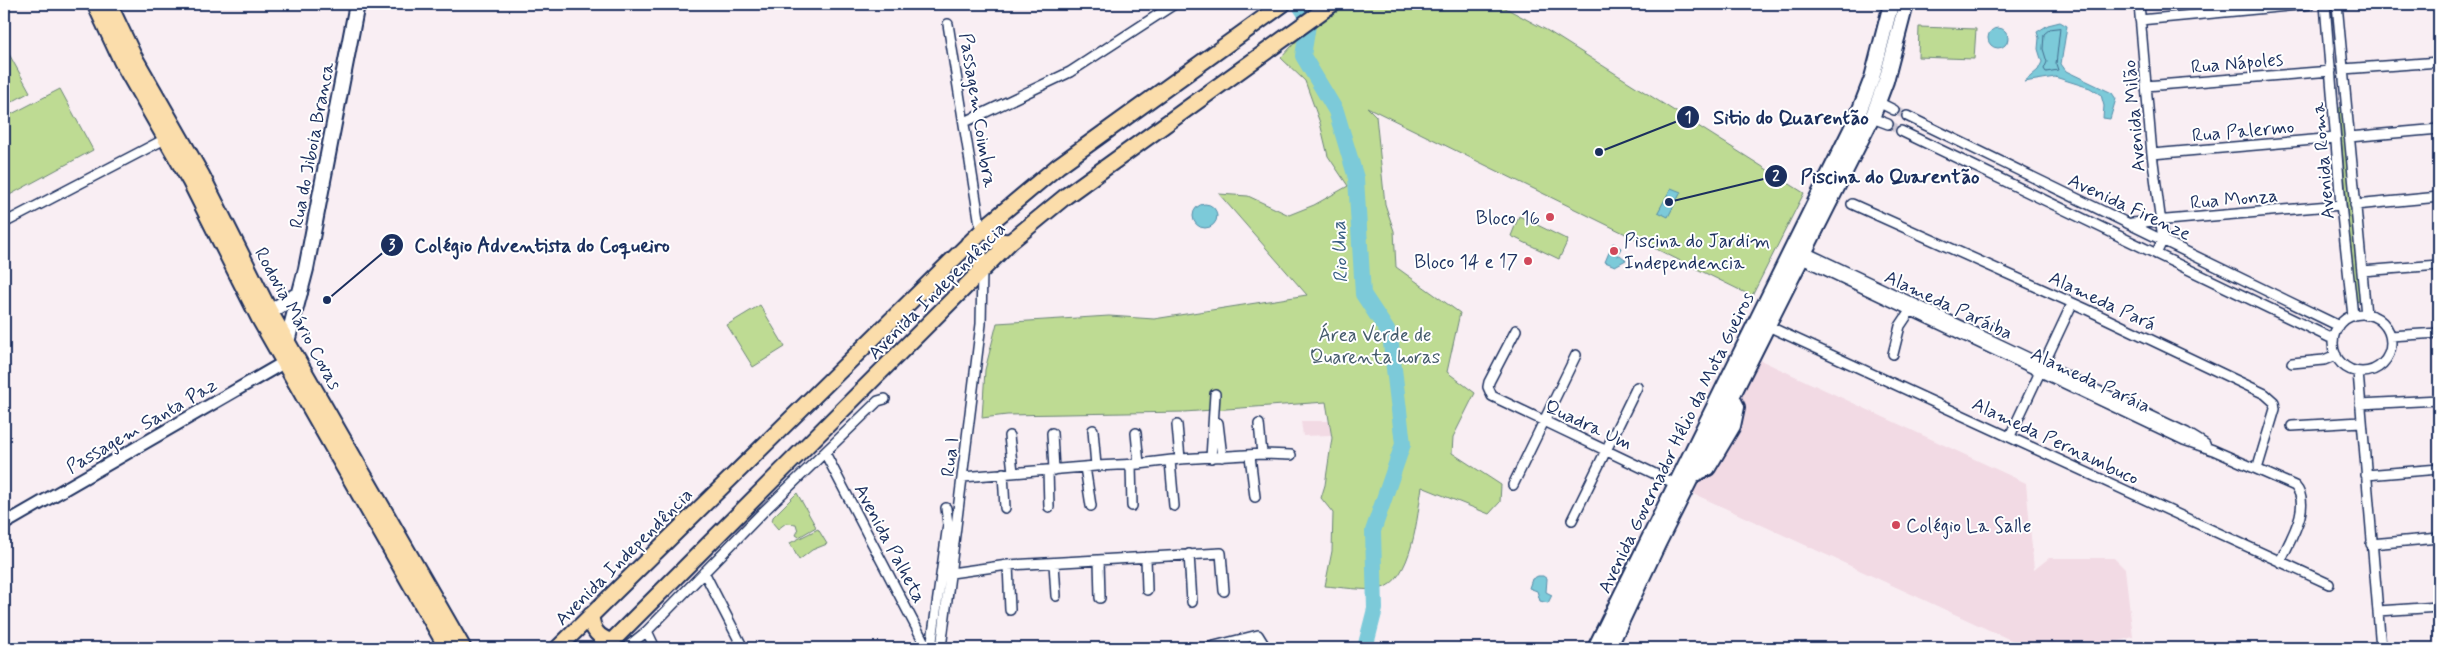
<svg xmlns="http://www.w3.org/2000/svg" width="2443" height="652" viewBox="0 0 2443 652" font-family="Mynerve,sans-serif">
<style>
.built{fill:#f2dae4}
.green{fill:#bedb93;stroke:#6c8578}
.water{fill:#7ccad9;stroke:#558ca8}
.lines{fill:none;stroke-linecap:round;stroke-linejoin:round}
.shore{stroke:#426d8f;stroke-width:1}
.river{stroke:#7ccad9;stroke-width:16}
.minor-tunnel{stroke:#cdc8d5;stroke-width:9;stroke-dasharray:9 4.5;stroke-linecap:butt}
.minor-casing{stroke:#1b2f5e;stroke-width:12}
.tertiary-casing{stroke:#1b2f5e;stroke-width:15}
.secondary-casing{stroke:#1b2f5e;stroke-width:18}
.primary-casing{stroke:#1b2f5e;stroke-width:19}
.minor{stroke:#fff;stroke-width:9}
.tertiary{stroke:#fff;stroke-width:11}
.secondary{stroke:#fff;stroke-width:14}
.primary{stroke:#fbddab;stroke-width:15}
.poi-dot{fill:#d1495b;stroke:#fff;stroke-width:2}
.labels{text-anchor:middle;stroke-width:4;stroke-linejoin:round;paint-order:stroke}
.street-label{font-size:19px;fill:#1b2f5e;stroke:#fff}
.poi-label{font-size:19px;fill:#1b2f5e;stroke:#fff;text-anchor:end}
.park-label{font-size:19px;fill:#445a6b;stroke:#fff}
.water-label{font-size:20px;font-style:italic;fill:#385e83;stroke:#fff}
.leader{fill:none;stroke:#1b2f5e;stroke-width:2}
.callout-dot{fill:#1b2f5e;stroke:#fff;stroke-width:2}
.mark-label{font-size:15px;text-anchor:middle;font-weight:bold;fill:#fff}
.callout-label{font-size:20px;text-anchor:middle;font-weight:bold;fill:#1b2f5e;stroke:#fff;stroke-width:4;stroke-linejoin:round;paint-order:stroke}
</style>
<rect width="100%" height="100%" fill="#f9eef3"/>
<filter id="ink" filterUnits="userSpaceOnUse"><feTurbulence type="fractalNoise" baseFrequency=".02" numOctaves="2"/><feDisplacementMap in="SourceGraphic" scale="10" xChannelSelector="R" yChannelSelector="G"/><feConvolveMatrix kernelMatrix="1 2 1 2 8 2 1 2 1" color-interpolation-filters="sRGB"/></filter>
<g filter="url(#ink)">
<path class="built" d="M1756,358l270,125 8,87 15,-12h65l11,11 8,68 -38,11h-67l-338,-156z
M1301,421h28l2,14 -28,1z"/>
<path class="green" d="M1346,4h152l50,27 256,162 -52,103 -385,-189 9,9 9,88 9,27 2,36 64,46 -13,59 28,21 -22,44 -1,16 49,32 -1,17 -11,12 -67,-27c-5,28 -9,95 -43,102 -12,2 -41,-2 -54,-3l7,-35 1,-38 -12,-15 4,-13 7,-47 -6,-36 -142,10 -177,3 -25,3 3,-48 12,-47 112,-7 45,3 153,-24 -88,-101 29,2 41,19 25,-10 34,-19 -20,-30 -8,-33 -15,-42 -24,-23 19,-21 11,11 4,-22z
M1919,27l57,2 -2,30 -56,-2z
M4,45l26,47 -26,14z
M60,89l33,61 -89,48v-80z
M2343,107l17,194 -5,1 -16,-194z
M1519,216l49,24 -9,19 -48,-23z
M760,305l25,42 -32,20 -26,-42z
M797,493l19,34 -17,10 -3,-2 2,-4 -2,-7 -10,-1 -8,6 -6,-7 1,-5z
M818,529l9,15 -15,6 -13,10 -9,-17z"/>
<path class="water" d="M2060,22l7,4 -6,38 5,7 46,22 4,6 -6,20 -7,-1 1,-12 -3,-11 -11,-7 -35,-11 -31,5 14,-12 4,-8 -4,-13 1,-11 -2,-6 11,-7z
M1988 38a10 10 0 1 1 20 0a10 10 0 1 1-20 0Z
M1671,188l10,4 -13,25 -10,-5z
M1193 216a12 12 0 1 1 24 0a12 12 0 1 1-24 0Z
M1613,243l8,5 -4,8 3,-1 6,5 -11,6 -10,-4z
M1543,576l4,3 -1,13 6,3 -4,8 -8,-2 -3,-10 -8,-3 3,-9 6,-3z"/>
<g class="lines">
<path class="shore" d="M2060,28l-4,36 2,6 -12,2 -2,-3 3,-7 -4,-13 1,-15 6,-5z"/>
<path class="river" d="M1299,4l10,15 -6,37 33,55 20,67 7,116 27,41 13,109 -30,87 2,78 -10,39"/>
<path class="minor-tunnel" d="M1894,110l13,6
M1888,124l13,7"/>
<g class="minor-casing">
<path id="minor" d="M2139,4l13,150 11,85 -7,15
M2325,4l16,201 12,111
M2337,4l29,311
M2140,20l170,-16
M948,24l33,207
M2343,69l96,-7
M2146,86l185,-15
M1878,102l16,8
M1907,116l432,210
M1872,118l16,6
M965,122l105,-50 103,-67
M1901,131l432,208
M2349,137l90,-8
M2152,154l184,-16
M1852,204l234,105 179,85 9,8 1,7 -18,60
M2355,205l84,-8
M4,223l161,-84
M2132,223l209,-18
M1805,252l382,181 18,11
M1802,259l382,181 29,10 82,36c18,20 -6,55 -15,76
M2362,271l77,-6
M2333 343a29 29 0 1 1 58 0a29 29 0 1 1-58 0Z
M1768,326l561,258
M1516,330l-27,52 -1,5 4,9 184,88
M2390,336l49,-3
M1893,354l7,-28 10,-15
M2292,363l32,-3 12,-5
M2358,372l23,276
M2360,404l79,-4
M1218,423l4,34
M1259,424l3,30
M1177,425l3,34
M2292,426l69,-4
M1093,430l3,36
M1052,433l2,37
M1136,433l3,31
M1009,436l4,36
M2010,436l62,-132
M825,453l102,195
M1250,456l5,41
M1211,458l4,-64
M1170,461l4,45
M1131,465l1,41
M1085,467l6,39
M1048,470l1,37
M1003,473l2,35
M2366,475l73,-6
M963,477l133,-11 43,-2 41,-5 82,-5 29,1
M1513,485l63,-130
M1572,520l65,-133
M2371,544l68,-6
M1189,554l3,48
M1146,557l1,33
M1099,560l1,38
M1054,563l2,33
M1008,565l2,45
M704,572l39,76
M951,573l57,-8 213,-12 3,38
M2378,611l61,-4
M647,631l8,17
M626,648l21,-17 115,-118 116,-112 7,-2
M931,648l17,-124 -2,-16
M941,648l40,-324 1,-53
M1134,648h5
M1206,648l52,-13 8,13"/>
</g>
<g class="tertiary-casing">
<path id="tertiary" d="M4,524l286,-165"/>
</g>
<g class="secondary-casing">
<path id="secondary" d="M270,312l30,-19
M287,342l19,-73 51,-265
M1695,474l13,-6 25,-42 4,-19 -3,-6 -8,-4
M1595,648l262,-531 15,-39 19,-74
M1609,648l50,-106 213,-424 14,-37 20,-77"/>
</g>
<g class="primary-casing">
<path id="primary" d="M95,4l27,58 68,119 69,137 188,330
M109,4l24,51 69,121 68,136 193,336
M990,223v9l7,9 13,1
M968,244l11,10 3,16
M591,615c1,16 7,22 21,27
M558,648l432,-425 68,-57 225,-162
M605,648l405,-406 56,-46 266,-192"/>
</g>
<use href="#minor" class="minor"/>
<use href="#tertiary" class="tertiary"/>
<use href="#secondary" class="secondary"/>
<use href="#primary" class="primary"/>
</g>
</g>
<g class="poi-dot">
<circle cx="1550" cy="217" r="5"/>
<circle cx="1614" cy="251" r="5"/>
<circle cx="1528" cy="261" r="5"/>
<circle cx="1896" cy="525" r="5"/>
</g>
<g class="labels">
<g class="street-label">
<text transform="translate(2237 62) rotate(-5)" y="7">Rua Nápoles</text>
<text transform="translate(979 110) rotate(81)" y="7">Passagem Coimbra</text>
<text transform="translate(2133 116) rotate(-95)" y="7">Avenida Milão</text>
<text transform="translate(2243 130) rotate(-5)" y="7">Rua Palermo</text>
<text transform="translate(311 145) rotate(-79)" y="7">Rua do Jiboia Branca</text>
<text transform="translate(2322 161) rotate(-95)" y="7">Avenida Roma</text>
<text transform="translate(2234 198) rotate(-5)" y="7">Rua Monza</text>
<text transform="translate(2130 206) rotate(25)" y="7">Avenida Firenze</text>
<text transform="translate(936 290) rotate(-45)" y="7">Avenida Independência</text>
<text transform="translate(2103 300) rotate(25)" y="7">Alameda Pará</text>
<text transform="translate(1949 304) rotate(25)" y="7">Alameda Paráiba</text>
<text transform="translate(299 318) rotate(61)" y="7">Rodovia Mário Covas</text>
<text transform="translate(2091 379) rotate(25)" y="7">Alameda Paráia</text>
<text transform="translate(1589 424) rotate(25)" y="7">Quadra Um</text>
<text transform="translate(141 425) rotate(-30)" y="7">Passagem Santa Paz</text>
<text transform="translate(2056 440) rotate(25)" y="7">Alameda Pernambuco</text>
<text transform="translate(1675 442) rotate(-64)" y="7">Avenida Governador Hélio da Mota Gueiros</text>
<text transform="translate(949 457) rotate(-83)" y="7">Rua I</text>
<text transform="translate(891 543) rotate(62)" y="7">Avenida Palheta</text>
<text transform="translate(623 556) rotate(-45)" y="7">Avenida Independência</text>
</g>
<g class="poi-label">
<text x="1540" y="224">Bloco 16</text>
<text x="1624" y="247" text-anchor="start">Piscina do Jardim<tspan x="1624" dy="22">Independencia</tspan></text>
<text x="1518" y="268">Bloco 14 e 17</text>
<text x="1906" y="532" text-anchor="start">Colégio La Salle</text>
</g>
<g class="park-label">
<text x="1375" y="341">Área Verde de<tspan x="1375" dy="22">Quarenta horas</tspan></text>
</g>
<g class="water-label">
<text transform="translate(1339 252) rotate(-93)" y="7">Rio Una</text>
</g>
</g>
<path class="leader" d="M1599 152L1688 117M1669 202L1776 176M327 300L392 245"/>
<g class="callout-dot">
<circle cx="1599" cy="152" r="5"/>
<circle cx="1669" cy="202" r="5"/>
<circle cx="327" cy="300" r="5"/>
<circle cx="1688" cy="117" r="12"/>
<circle cx="1776" cy="176" r="12"/>
<circle cx="392" cy="245" r="12"/>
</g>
<g class="mark-label">
<text x="1688" y="122">1</text>
<text x="1776" y="181">2</text>
<text x="392" y="250">3</text>
</g>
<g class="callout-label">
<text x="1791" y="124">Sitio do Quarentão</text>
<text x="1890" y="183">Piscina do Quarentão</text>
<text x="542" y="252">Colégio Adventista do Coqueiro</text>
</g>
<rect width="2443" height="652" fill="none" stroke="#fff" stroke-width="20"/>
<rect x="10" y="10" width="2423" height="632" fill="none" stroke="#1b2f5e" stroke-width="2" filter="url(#ink)"/>
</svg>
